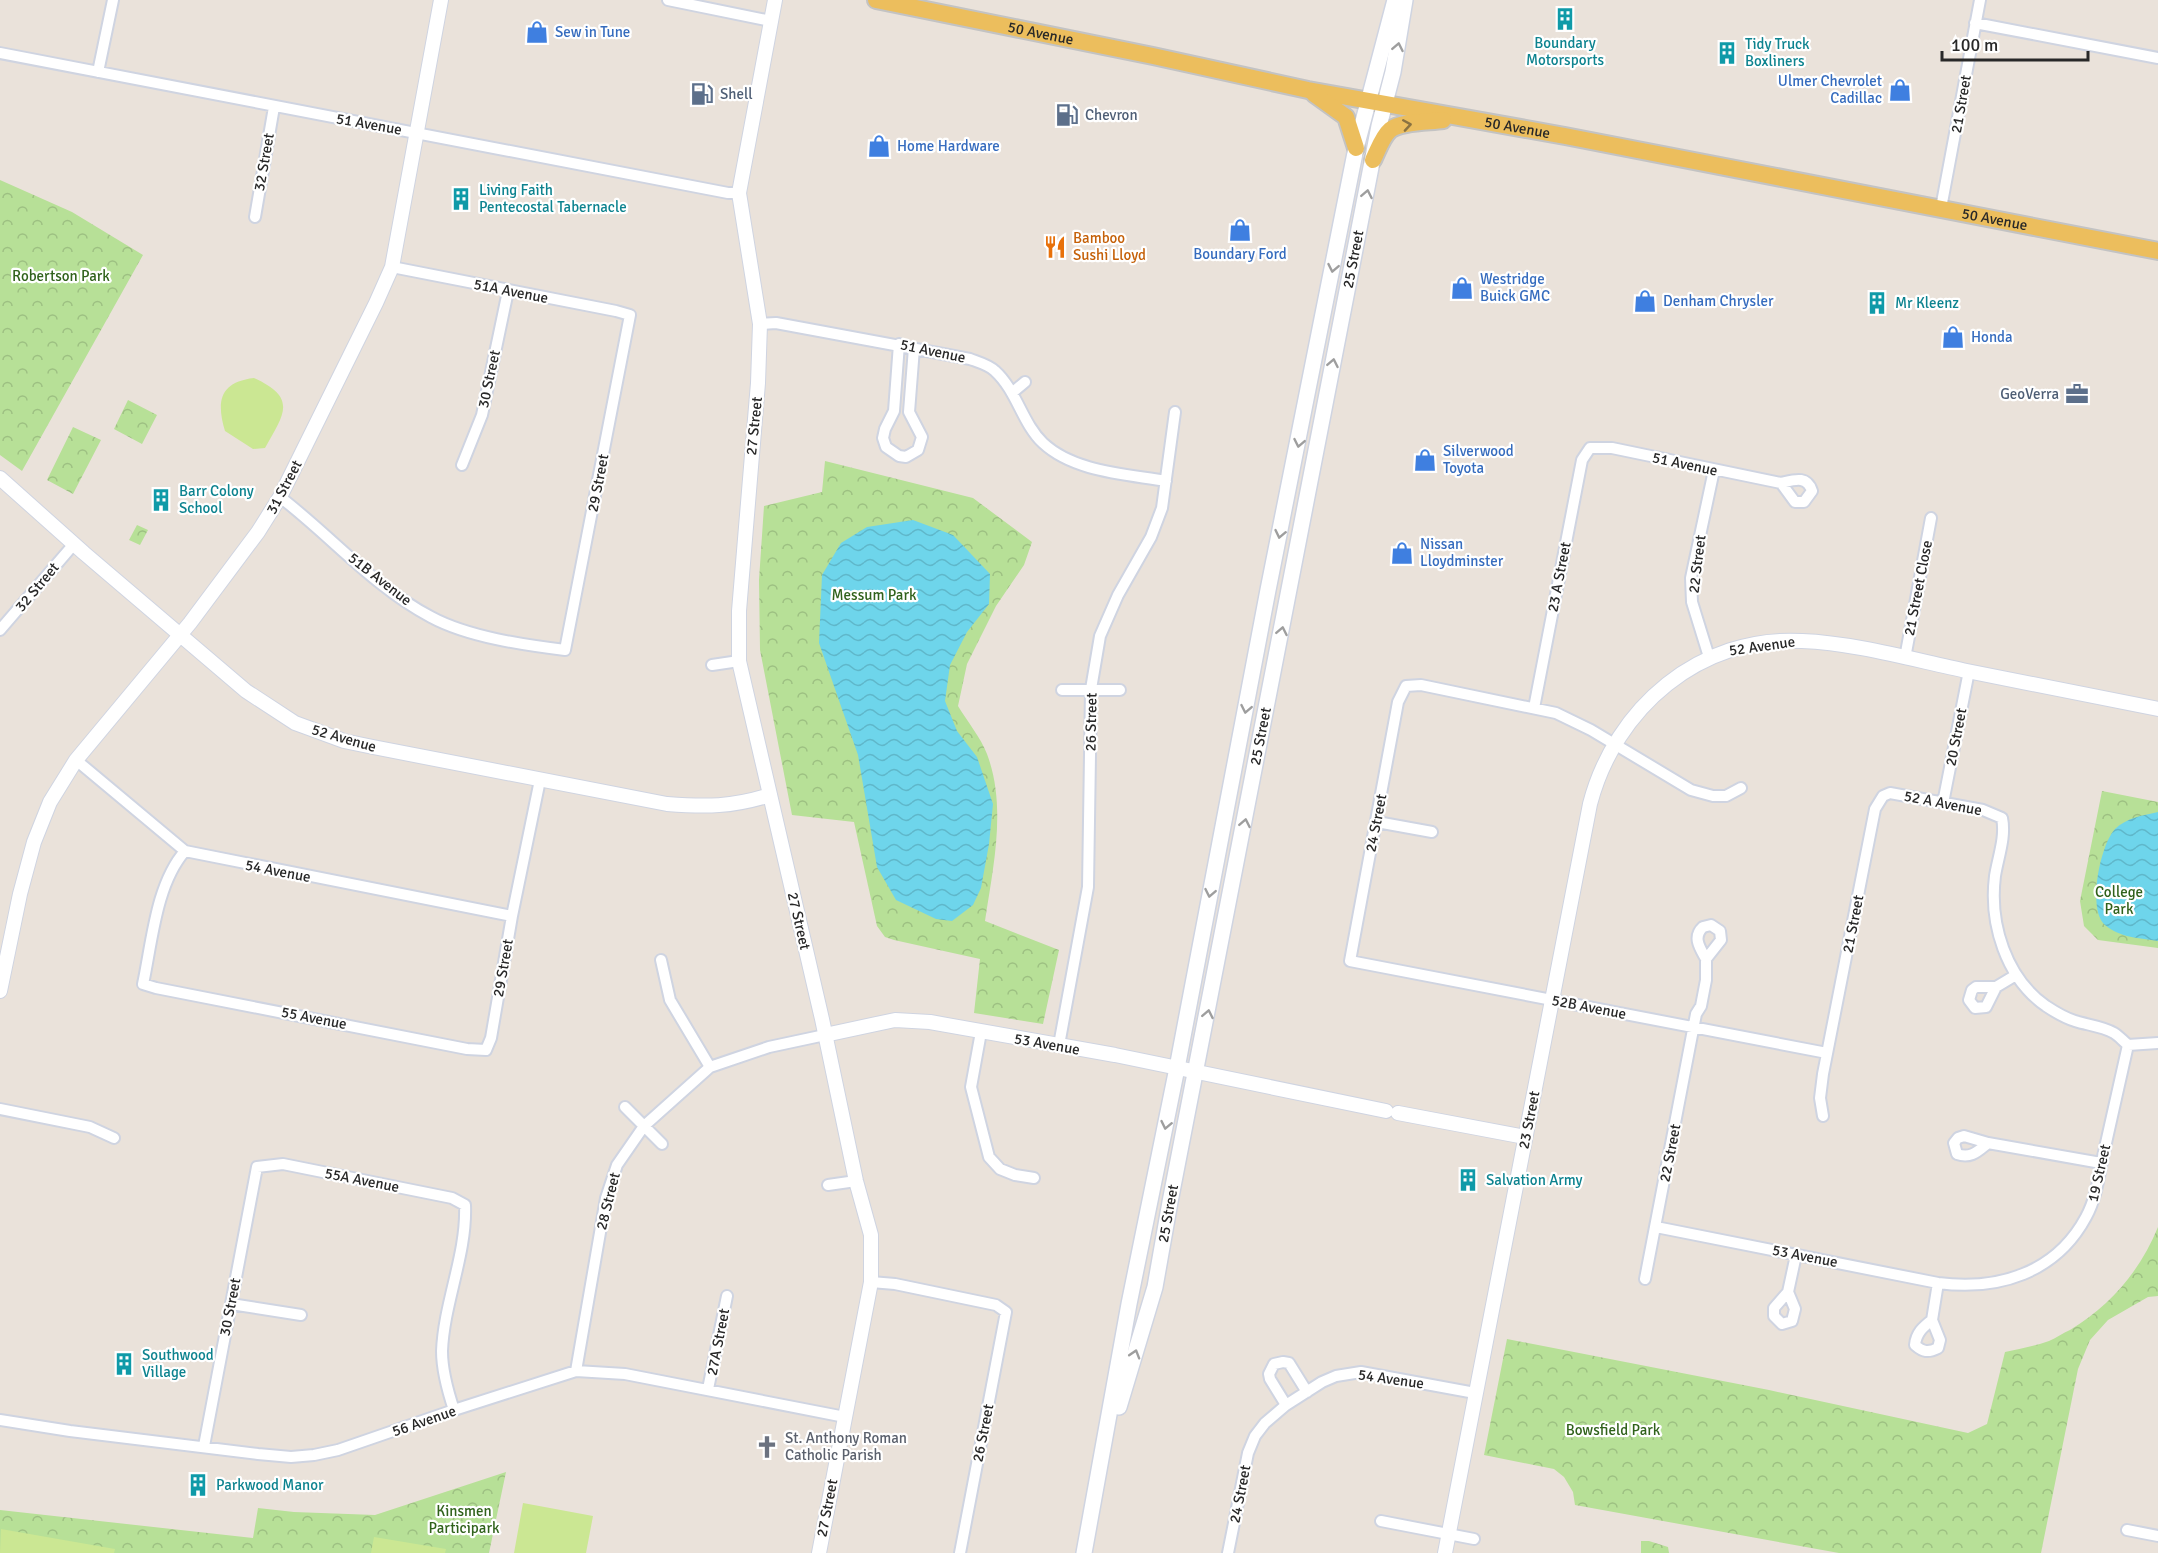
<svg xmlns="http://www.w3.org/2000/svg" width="2158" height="1553" viewBox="0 0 2158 1553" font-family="Signika,sans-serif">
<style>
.forest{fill:url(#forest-crowns)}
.pitch{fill:#cbe793}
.water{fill:url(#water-waves)}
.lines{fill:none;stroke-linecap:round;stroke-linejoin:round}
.minor-casing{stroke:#cfd4e1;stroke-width:14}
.tertiary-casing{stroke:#cfd4e1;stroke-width:16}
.secondary-casing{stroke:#cfd4e1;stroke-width:18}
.primary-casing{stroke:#c3c3c3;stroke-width:20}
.minor{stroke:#fff;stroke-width:10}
.tertiary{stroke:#fff;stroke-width:14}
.secondary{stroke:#fff;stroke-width:15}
.primary{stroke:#ecbe5d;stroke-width:16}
.oneway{stroke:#9e9e9e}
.oneway2{stroke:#8a7342}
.labels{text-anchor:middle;stroke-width:4.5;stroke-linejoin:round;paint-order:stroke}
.shop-label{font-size:15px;fill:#366cbe;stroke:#fff;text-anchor:start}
.street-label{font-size:15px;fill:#282828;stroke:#fff}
.culture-label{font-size:15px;fill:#0d838f;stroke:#fff;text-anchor:start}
.service-label{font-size:15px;fill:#4e5e75;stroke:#fff;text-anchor:start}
.food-label{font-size:15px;fill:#c56008;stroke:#fff;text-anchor:start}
.park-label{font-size:15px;fill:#30621b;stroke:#fff}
.worship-label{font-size:15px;fill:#5b616d;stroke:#fff;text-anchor:start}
</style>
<defs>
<pattern id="forest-crowns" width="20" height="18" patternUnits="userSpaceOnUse" patternTransform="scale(1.5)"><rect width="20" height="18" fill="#b7e097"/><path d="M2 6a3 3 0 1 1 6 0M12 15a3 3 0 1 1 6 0" fill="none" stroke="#9dc082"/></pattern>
<pattern id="water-waves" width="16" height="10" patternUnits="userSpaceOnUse" patternTransform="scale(1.5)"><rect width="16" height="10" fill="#6ed5eb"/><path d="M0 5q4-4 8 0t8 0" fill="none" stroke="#5fb7ca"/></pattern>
</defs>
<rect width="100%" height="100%" fill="#eae2da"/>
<path class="forest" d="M0,180l72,32 71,43 -121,216 -22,-16z
M128,400l29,15 -15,29 -28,-15z
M73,427l28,13 -28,54 -26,-14z
M825,461l148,37 59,44 -8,23 -28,41 -29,58 -9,42c9,15 23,32 29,48 20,53 6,113 -2,167l74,29 -16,74 -69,-11 6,-54 -86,-19 -9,-3 -8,-11 -23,-104 -62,-7 -32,-165 -1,-70 5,-74 58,-14z
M137,525l11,5 -8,15 -11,-5z
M2102,791l56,11v146l-60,-8 -14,-14 -4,-25z
M2158,1227v69l-10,1 -40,23 -18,20 -12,29 -37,184h-202l-264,-48 -2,-13 -9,-15 -10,-8 -70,-14 23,-116 262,51 199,43 19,-9 18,-72c14,-3 30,-6 44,-11 7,-3 14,-8 21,-11 41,-25 70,-59 88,-103z
M506,1472l-17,81h-489v-43l253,28 5,-30 36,4 81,3z
M1641,1541h8l19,6 1,6h-28z"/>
<path class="pitch" d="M254,378c44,20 30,36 11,70l-12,1 -28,-18c-9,-30 -5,-49 29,-53z
M523,1503l70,13 -7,37h-72z
M1,1529l114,20 -1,4h-114z
M374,1537l72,12 -1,4h-74z"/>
<path class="water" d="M913,520l40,15 37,39 -1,30 -22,28 -17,33 -5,36 12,30 20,26 16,47 -4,40 -8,44 -8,17 -21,16 -16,-2 -40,-19 -19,-33 -19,-112 -39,-112 3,-68 19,-32 26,-16z
M2158,812v129c-18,-3 -38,-3 -53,-16 -18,-15 -5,-80 10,-96 11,-11 29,-14 43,-17z"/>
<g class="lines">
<g class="minor-casing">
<path id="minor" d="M668,0l103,21
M1975,23l183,35
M0,53l728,140h11
M98,72l15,-72
M1941,208l39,-208
M255,217l19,-110
M760,324l16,-1 194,36c8,3 19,6 25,12 22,20 27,52 48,72 31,29 83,31 123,38
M899,344l-5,67 -9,18 -2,9 3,9 13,9 7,1 12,-7 4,-13 -13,-25 5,-64
M1013,392l12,-10
M462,465l20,-50 26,-124
M280,497c51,39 94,90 151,120 37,20 93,28 134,33l65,-335 -14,-4 -224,-44
M0,630l74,-86
M1709,657l-17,-55 -1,-24 23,-108
M1905,658l26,-140
M712,665l27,-4
M1062,690h58
M1534,708l48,-248 8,-12h22l169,35c13,-3 26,-8 31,8l-8,11h-9l-14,-19
M76,760l109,91 327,65
M1741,788l-15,8h-13l-22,-6 -100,-60 -35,-17 -135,-28 -15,1 -8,16 -48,259 477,92
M1943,803l26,-132
M1377,822l55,10
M185,851c-29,33 -33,91 -42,133l13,4 311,61 19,1 5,-12 21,-122 28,-136
M1711,925l9,6 1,9 -15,19c-6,-11 -14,-22 -3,-32z
M661,960l9,40 40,67
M1976,987h20l-10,20 -11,1 -6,-8 3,-10z
M1996,987l20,-12
M981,1032l-10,55 18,70 11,12 15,6 19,3
M1059,1045l29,-158 3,-198 9,-53 18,-41 33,-58 11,-29 13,-96
M625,1107l37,37
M0,1109l90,18 24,11
M1823,1116l-3,-18 3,-24 52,-265 8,-13 7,-3 93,17 19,8c4,19 -4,39 -7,58 -6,48 11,102 51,130 9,6 19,12 29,15 12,4 27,5 39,12 5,3 9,8 14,12l30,-2
M1964,1136l24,7c-10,8 -17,16 -31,11l-3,-11 4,-5z
M1988,1143l113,20
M828,1185l28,-4
M1656,1227l282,56c60,8 118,-10 148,-66 11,-20 13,-43 18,-65 8,-36 16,-72 24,-107
M1645,1279l51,-265 5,-8 5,-26v-21
M871,1282l24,2 101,21 10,7 -46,241
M1788,1292l7,17 -3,12 -10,3 -8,-8v-8z
M1788,1292l8,-37
M231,1304l70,11
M1932,1320l8,20 -2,8c-10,5 -15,4 -23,-3 1,-12 8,-18 17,-25z
M1932,1320l6,-37
M576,1371l30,-173 11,-33 27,-39 66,-59 59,-20 56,-12
M708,1389l19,-93
M1286,1405l-16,-26 -1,-5 5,-10 9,-2 6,1 18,29
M0,1420l70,11 188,23 33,3 23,-2 24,-5 116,-40 122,-39 49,3 220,43
M204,1446l53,-279 26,-3 169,34 13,7c2,49 -21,97 -23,146 0,20 6,41 12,59
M1381,1521l93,18
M2127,1530l31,6
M1228,1553l20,-100 7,-17 10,-13 21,-18 36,-23 14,-6 25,-4 114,21"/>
</g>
<g class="tertiary-casing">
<path id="tertiary" d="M775,0l-36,193 21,131 -2,59 -19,228v50l83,358 34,162 15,54v47l-52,271
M0,478l84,75 162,138 49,32 49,18 29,6 294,57c39,3 65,3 103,-9
M0,991l20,-97 14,-52 16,-40 26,-42 114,-137 68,-91 22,-35 96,-194 16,-36 49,-267
M825,1035l70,-15 35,2 185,33 271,56
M1398,1113l127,24
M1445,1553l145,-749c25,-96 110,-169 212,-163 53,2 112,19 165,30 63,13 127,25 191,38"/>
</g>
<g class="secondary-casing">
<g id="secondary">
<path id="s1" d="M1119,1407l36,-120 15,-85 209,-1076 14,-54 12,-72"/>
<path d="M1084,1553l45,-249 48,-236 91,-478 88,-442 39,-148"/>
</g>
</g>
<g class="primary-casing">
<g id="primary">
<path id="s2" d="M876,0l277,56 155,34 257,46 593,115"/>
<path d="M1314,94l32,23 10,31"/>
<path d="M1373,160c5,-10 9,-23 17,-30 11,-9 40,-8 53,-10"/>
</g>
</g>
<use href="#minor" class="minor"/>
<use href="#tertiary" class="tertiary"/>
<use href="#secondary" class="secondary"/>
<use href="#primary" class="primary"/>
</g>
<defs><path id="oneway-chevron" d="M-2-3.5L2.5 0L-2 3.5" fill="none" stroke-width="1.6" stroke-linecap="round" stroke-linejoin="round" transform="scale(1.5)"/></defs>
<g class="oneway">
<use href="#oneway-chevron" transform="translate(1398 47) rotate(-79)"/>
<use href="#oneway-chevron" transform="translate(1367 194) rotate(-79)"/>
<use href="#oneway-chevron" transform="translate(1333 268) rotate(101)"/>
<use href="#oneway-chevron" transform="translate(1333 363) rotate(-79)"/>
<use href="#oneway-chevron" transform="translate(1299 443) rotate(101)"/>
<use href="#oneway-chevron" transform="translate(1280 534) rotate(102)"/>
<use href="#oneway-chevron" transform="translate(1282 631) rotate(-79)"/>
<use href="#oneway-chevron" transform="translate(1246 709) rotate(101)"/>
<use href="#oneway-chevron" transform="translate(1245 823) rotate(-79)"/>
<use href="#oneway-chevron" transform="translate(1210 893) rotate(101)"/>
<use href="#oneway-chevron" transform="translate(1208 1014) rotate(-79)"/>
<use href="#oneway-chevron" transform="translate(1166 1125) rotate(102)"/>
<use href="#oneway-chevron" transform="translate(1135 1354) rotate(-73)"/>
</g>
<use class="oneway2" href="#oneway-chevron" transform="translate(1407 125) rotate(-9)"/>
<defs>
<g id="building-bare" transform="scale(1.8)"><path d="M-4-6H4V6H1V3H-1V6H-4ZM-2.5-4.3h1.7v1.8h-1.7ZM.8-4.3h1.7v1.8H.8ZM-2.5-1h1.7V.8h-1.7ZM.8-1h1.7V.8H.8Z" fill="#0f9aa8" stroke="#fff" stroke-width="2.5" paint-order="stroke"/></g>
<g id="shop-bare" transform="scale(1.8)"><path d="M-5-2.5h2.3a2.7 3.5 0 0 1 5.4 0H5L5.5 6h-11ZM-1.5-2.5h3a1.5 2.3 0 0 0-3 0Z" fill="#3f7fe0" stroke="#fff" stroke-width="2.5" paint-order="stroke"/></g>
<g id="fuel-bare" transform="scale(1.8)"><path d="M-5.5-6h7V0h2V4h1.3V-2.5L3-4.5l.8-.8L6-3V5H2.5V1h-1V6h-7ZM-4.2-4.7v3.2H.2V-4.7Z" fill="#5c6f8a" stroke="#fff" stroke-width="2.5" paint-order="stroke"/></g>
<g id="restaurant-bare" transform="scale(1.8)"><path d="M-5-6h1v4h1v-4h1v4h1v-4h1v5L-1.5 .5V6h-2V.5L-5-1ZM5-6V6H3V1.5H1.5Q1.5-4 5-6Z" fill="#e8710a" stroke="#fff" stroke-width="2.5" paint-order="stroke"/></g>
<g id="office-bare" transform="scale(1.8)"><path d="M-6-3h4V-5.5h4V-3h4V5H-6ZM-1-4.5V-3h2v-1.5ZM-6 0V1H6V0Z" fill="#5c6f8a" stroke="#fff" stroke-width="2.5" paint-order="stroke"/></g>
<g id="church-bare" transform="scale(1.8)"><path d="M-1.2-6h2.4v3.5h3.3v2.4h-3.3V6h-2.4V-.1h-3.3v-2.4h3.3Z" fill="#6b7280" stroke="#fff" stroke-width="2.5" paint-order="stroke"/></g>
</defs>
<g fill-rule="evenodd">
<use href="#building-bare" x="1565" y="19"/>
<use href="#shop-bare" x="537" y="32"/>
<use href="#building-bare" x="1727" y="53"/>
<use href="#shop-bare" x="1900" y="90"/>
<use href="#fuel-bare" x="702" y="94"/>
<use href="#fuel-bare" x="1067" y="115"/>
<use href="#shop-bare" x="879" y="146"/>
<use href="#building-bare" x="461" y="199"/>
<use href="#shop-bare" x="1240" y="230"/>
<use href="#restaurant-bare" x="1055" y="247"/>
<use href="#shop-bare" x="1462" y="288"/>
<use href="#shop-bare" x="1645" y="301"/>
<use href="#building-bare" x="1877" y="303"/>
<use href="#shop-bare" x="1953" y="337"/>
<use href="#office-bare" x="2077" y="394"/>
<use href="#shop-bare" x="1425" y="460"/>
<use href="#building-bare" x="161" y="500"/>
<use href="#shop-bare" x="1402" y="553"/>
<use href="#building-bare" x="1468" y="1180"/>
<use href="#building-bare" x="124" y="1364"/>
<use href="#church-bare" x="767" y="1447"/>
<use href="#building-bare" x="198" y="1485"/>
</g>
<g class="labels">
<g class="shop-label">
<text x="555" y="37">Sew in Tune</text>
<text x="1882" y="86" text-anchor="end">Ulmer Chevrolet<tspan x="1882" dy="17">Cadillac</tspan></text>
<text x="897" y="151">Home Hardware</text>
<text x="1240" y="259" text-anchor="middle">Boundary Ford</text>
<text x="1480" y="284">Westridge<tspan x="1480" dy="17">Buick GMC</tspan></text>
<text x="1663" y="306">Denham Chrysler</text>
<text x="1971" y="342">Honda</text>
<text x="1443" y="456">Silverwood<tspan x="1443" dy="17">Toyota</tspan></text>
<text x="1420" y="549">Nissan<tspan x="1420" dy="17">Lloydminster</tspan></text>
</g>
<g class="street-label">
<text dy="5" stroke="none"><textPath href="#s2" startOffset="168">50 Avenue</textPath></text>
<text transform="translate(1961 104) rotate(-80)" y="5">21 Street</text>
<text transform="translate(369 124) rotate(10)" y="5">51 Avenue</text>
<text dy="5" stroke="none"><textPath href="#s2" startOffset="654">50 Avenue</textPath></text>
<text transform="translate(264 162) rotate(-80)" y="5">32 Street</text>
<text dy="5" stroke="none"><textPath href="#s2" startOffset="1140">50 Avenue</textPath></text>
<text dy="5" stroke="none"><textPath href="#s1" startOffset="1172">25 Street</textPath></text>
<text transform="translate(511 291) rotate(11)" y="5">51A Avenue</text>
<text transform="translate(933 351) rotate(12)" y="5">51 Avenue</text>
<text transform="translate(489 379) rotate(-78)" y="5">30 Street</text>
<text transform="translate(754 426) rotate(-84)" y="5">27 Street</text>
<text transform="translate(1685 464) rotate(12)" y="5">51 Avenue</text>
<text transform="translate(598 483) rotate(-79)" y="5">29 Street</text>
<text transform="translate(284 487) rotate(-62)" y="5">31 Street</text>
<text transform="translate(1697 564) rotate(-83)" y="5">22 Street</text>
<text transform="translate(1559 577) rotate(-79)" y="5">23 A Street</text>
<text transform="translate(380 579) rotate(38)" y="5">51B Avenue</text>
<text transform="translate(37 587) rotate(-50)" y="5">32 Street</text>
<text transform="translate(1918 588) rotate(-79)" y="5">21 Street Close</text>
<text transform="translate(1762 646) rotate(-8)" y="5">52 Avenue</text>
<text transform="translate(1091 722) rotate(-89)" y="5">26 Street</text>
<text dy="5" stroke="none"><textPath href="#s1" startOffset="686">25 Street</textPath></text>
<text transform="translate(1956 737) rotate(-79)" y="5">20 Street</text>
<text transform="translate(344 738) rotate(16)" y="5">52 Avenue</text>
<text transform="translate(1943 803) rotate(11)" y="5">52 A Avenue</text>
<text transform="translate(1376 823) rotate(-79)" y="5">24 Street</text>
<text transform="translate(278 871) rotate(11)" y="5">54 Avenue</text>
<text transform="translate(799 921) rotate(77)" y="5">27 Street</text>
<text transform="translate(1853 924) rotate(-79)" y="5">21 Street</text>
<text transform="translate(503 968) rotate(-80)" y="5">29 Street</text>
<text transform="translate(1589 1007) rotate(11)" y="5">52B Avenue</text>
<text transform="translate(314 1018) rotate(11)" y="5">55 Avenue</text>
<text transform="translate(1047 1044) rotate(10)" y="5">53 Avenue</text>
<text transform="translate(1529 1120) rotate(-79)" y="5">23 Street</text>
<text transform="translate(1670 1153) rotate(-79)" y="5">22 Street</text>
<text transform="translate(2099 1173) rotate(-77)" y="5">19 Street</text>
<text transform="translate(362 1180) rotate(11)" y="5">55A Avenue</text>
<text transform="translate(608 1201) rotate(-76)" y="5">28 Street</text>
<text dy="5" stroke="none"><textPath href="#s1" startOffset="200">25 Street</textPath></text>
<text transform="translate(1805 1256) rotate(11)" y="5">53 Avenue</text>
<text transform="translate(230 1307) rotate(-79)" y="5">30 Street</text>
<text transform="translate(718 1342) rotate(-79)" y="5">27A Street</text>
<text transform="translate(1391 1379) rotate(8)" y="5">54 Avenue</text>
<text transform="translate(424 1421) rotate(-19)" y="5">56 Avenue</text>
<text transform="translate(983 1433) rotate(-79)" y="5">26 Street</text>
<text transform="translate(1240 1494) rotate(-79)" y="5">24 Street</text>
<text transform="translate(827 1508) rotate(-79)" y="5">27 Street</text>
</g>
<g class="culture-label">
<text x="1565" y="48" text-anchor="middle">Boundary<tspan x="1565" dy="17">Motorsports</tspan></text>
<text x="1745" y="49">Tidy Truck<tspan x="1745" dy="17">Boxliners</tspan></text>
<text x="479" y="195">Living Faith<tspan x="479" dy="17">Pentecostal Tabernacle</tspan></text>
<text x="1895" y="308">Mr Kleenz</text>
<text x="179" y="496">Barr Colony<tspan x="179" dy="17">School</tspan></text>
<text x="1486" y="1185">Salvation Army</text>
<text x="142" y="1360">Southwood<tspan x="142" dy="17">Village</tspan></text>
<text x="216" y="1490">Parkwood Manor</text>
</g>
<g class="service-label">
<text x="720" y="99">Shell</text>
<text x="1085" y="120">Chevron</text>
<text x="2059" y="399" text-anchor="end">GeoVerra</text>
</g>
<g class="food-label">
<text x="1073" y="243">Bamboo<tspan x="1073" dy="17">Sushi Lloyd</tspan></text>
</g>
<g class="park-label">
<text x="61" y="281">Robertson Park</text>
<text x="874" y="600">Messum Park</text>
<text x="2119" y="897">College<tspan x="2119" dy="17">Park</tspan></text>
<text x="1613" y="1435">Bowsfield Park</text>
<text x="464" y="1516">Kinsmen<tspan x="464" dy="17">Participark</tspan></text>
</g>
<g class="worship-label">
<text x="785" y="1443">St. Anthony Roman<tspan x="785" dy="17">Catholic Parish</tspan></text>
</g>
</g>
<path d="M1942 51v9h146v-9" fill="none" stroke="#282828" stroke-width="3"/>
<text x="1951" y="51" font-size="18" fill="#282828" stroke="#ffffff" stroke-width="4.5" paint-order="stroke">100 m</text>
</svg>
